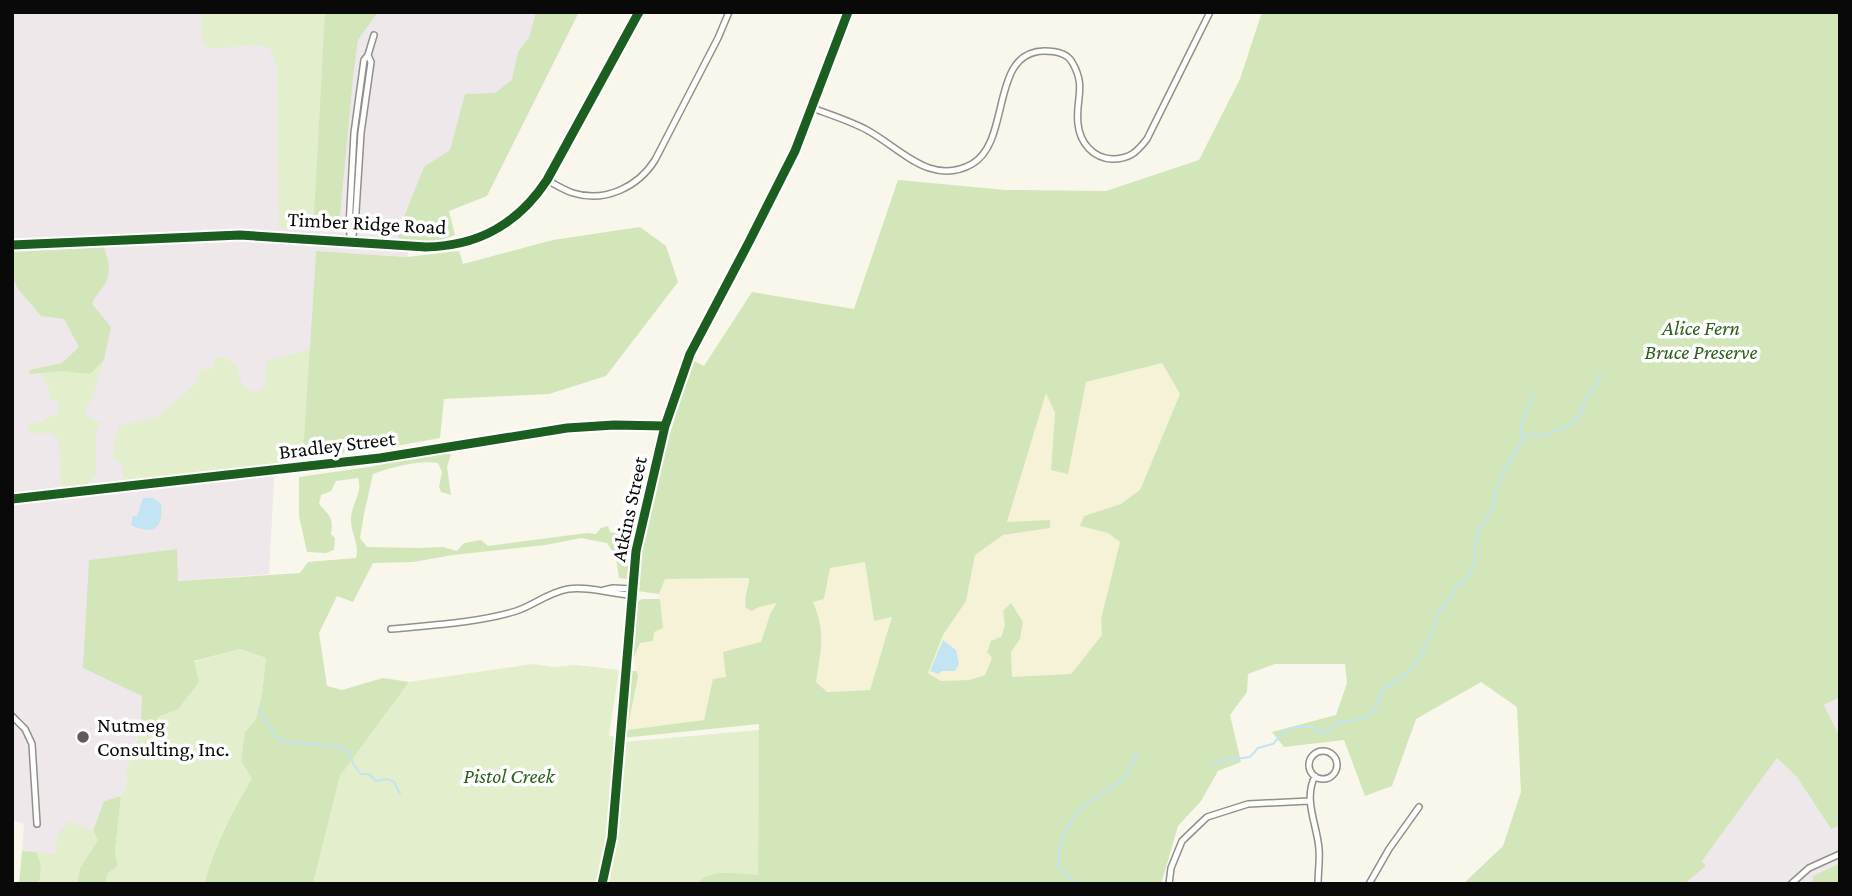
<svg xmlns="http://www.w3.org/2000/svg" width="1852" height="896" viewBox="0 0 1852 896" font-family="'Crimson Pro',serif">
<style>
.industrial{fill:#efe8ea}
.farmland{fill:#f6f2d8;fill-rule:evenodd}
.green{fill:#e2eecc}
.forest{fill:#d2e6b9;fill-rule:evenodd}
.water{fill:#c2e4f3}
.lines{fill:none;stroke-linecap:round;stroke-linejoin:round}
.stream{stroke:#c2e4f3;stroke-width:2}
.street-casing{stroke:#91908b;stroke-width:8}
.street{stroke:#fefefc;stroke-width:5}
.cycleway-casing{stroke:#fff;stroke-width:13}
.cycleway{stroke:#1b5e20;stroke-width:9}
.poi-dot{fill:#5d5c58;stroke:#fff;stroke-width:2.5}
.labels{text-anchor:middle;stroke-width:7;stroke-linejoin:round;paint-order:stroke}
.street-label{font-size:21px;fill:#090909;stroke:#fff}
.park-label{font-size:21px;font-style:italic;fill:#2b601b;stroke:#fff}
.poi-label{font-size:21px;fill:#090909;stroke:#fff;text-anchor:start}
</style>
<rect width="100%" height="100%" fill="#f9f6ec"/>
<path class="industrial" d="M12,12h252l2,26 70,-26h213l-32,78 -59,71 -27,14 -24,82 -91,-6 -13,204 -28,9 -6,110 -92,7v-32l-35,147 -2,34 -14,41 1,16 -6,9 -17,5 -11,30 -24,-9 -14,32 -33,-3 2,-27 -12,-4z
M1840,697v40l-16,-32z
M1777,758l20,19 34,52 9,-3v37l-27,13 -1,8h-128l22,-18 -4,-5z"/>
<path class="farmland" d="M1162,363l18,31 -40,96 -19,14 -17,6 -23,16 27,7 13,8 -20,78 1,16 -31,39 -59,4 -1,-26 9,-13 -17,-28 2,14 -20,50 -16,5 -28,1 -13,-8 15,-38 23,-34 9,-46 28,-20 47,-15 -43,3 39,-131 9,21 -4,57 35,-88zM943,641l13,9 -7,21h-8l-2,-20z
M865,562l9,59 19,-4 -23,73 -43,2 -12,-10 7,-42 -9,-39 11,-2 6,-31z
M750,578l-6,23 2,7 6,3 7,-4 19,-5 -7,10 -9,30 -36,36 -13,2 -9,40 -77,10 11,-53 -4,-20 6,-14 13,-11 10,-5 -4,-33 6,-15z"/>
<path class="green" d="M202,12h123l-11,203 7,14 -42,-1 -2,-161 -7,-18 -15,-4 -45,4c-11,-10 -8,-24 -8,-37z
M310,349l-7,106 -28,9 -152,17v-16l-10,-6 1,-18 5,-15 38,-9 39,-34 5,-17 5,5 8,-5 2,-9 10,1 11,8 5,18 10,8 6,-1 7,-6 2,-24z
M104,360l-12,39 -6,8 -1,7 15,9 -4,12v39l-8,10 -26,5 -2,-12 -1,-38 -8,-6h-23v-9l14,-2 9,-6 8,-3 -1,-11 -6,-3 -11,-26 21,-2 28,2z
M240,649l26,9 -4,36 -6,27 -11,11 -4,29 11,18c-21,32 -37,67 -48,105h-99l3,-11 10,-8 -3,-14 6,-55 6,-9 -1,-16 14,-41 13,1 5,-14 35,-55z
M533,664l20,3 23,-2 43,5 -10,65 15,7 135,-12 -1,146 -35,-3 -25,9 -1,2h-384l27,-108 69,-94z
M70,821l23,10 5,9 -18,28 -3,16h-41l4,-4 1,-15 -5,-13 19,2 2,-19z"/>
<path class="forest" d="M325,12h53l-20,28 -5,38 -14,149 -18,2 -7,-14z
M536,12h43l-92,184 -38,15 6,24c-17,7 -35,10 -53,7l-5,-8 27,-67 26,-17 15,-56 30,-1 17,-13 6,-28 11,-14z
M1262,12h578v685l-16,8 16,32v89l-9,3 -34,-52 -20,-19 -75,103 4,5 -22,18h-221l40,-38 18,-54 -4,-85 -36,-25 -65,37 -24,67 -27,10 -21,-56 -60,7 -12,-15 64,-17 11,-32 -2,-19h-70l-27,10 -1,18 -17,23 11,47 -23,9 -17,30 -23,25 -17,58h-464c13,-17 41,-9 61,-9l1,-151 -137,14 4,-46 4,-21h7l1,6 -11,53 77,-10 9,-41 13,-2 -3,-25 38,-10 10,-30 6,-9 -18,4 -7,4 -6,-3c-3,-12 3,-19 3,-30l-84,1 -6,15 -22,-3c8,-79 32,-156 56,-231l11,6 48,-74 102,17 44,-129 108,10 100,1 93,-31 41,-81zM1162,363l18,31 -40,96 -19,14 -37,12 -4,10 28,7 12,9 -19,77 1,16 -31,39 -59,3 -1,-25 9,-13 3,-17 -12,-19 -8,8 2,14 -4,12 -10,4 -4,11 5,6 -7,17 -16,5 -28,1 -13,-8 15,-38 23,-34 9,-46 28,-20 47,-7v-8l-43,2 39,-129 9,20 -4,57 17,4 18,-92zM865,562l9,59 18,-4 -22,73 -43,2 -11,-10c5,-33 10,-49 -3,-80l11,-3 6,-31z
M640,227l26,19 12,36 -72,94 -57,18 -105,5 -4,39 -66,12 -9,-13 -26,19 -36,-1 13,-204 91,6 52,-6 4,13 90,-24z
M104,247c4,13 8,24 1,37 -5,8 -10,11 -13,20l19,23 -7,33 -14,14 -28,-3 -32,3 -1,-4 33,-7 17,-16 -15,-28 -23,-3 -23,-27 -6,-13v-24z
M448,453l3,1 -4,13 4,28 -10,-3 -2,-5 3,-15 -4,-9c-20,-3 -46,4 -65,11l-9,40 -4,24 7,9 51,1 25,-1 14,4 7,-8 17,-3 7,6 99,-13 9,1 5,-6 7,-2 2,6 9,2 18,-14 -8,35 -2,24 -8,-1 -3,-21 -9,-14 -26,-5 -36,7 -92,10 -40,7 -40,1 -20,39 -16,-6 -18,37 8,53 15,4 41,-12 26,4 -69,94 -27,108h-109c11,-38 27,-72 48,-105l-11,-18 4,-29 11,-12 6,-26 4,-36 -26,-9 -46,12 5,21 -21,27 -20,8 -5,14 -13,-1 2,-34 -59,-28 6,-108 88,-11 1,32 122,-8 8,-11 48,-4c4,-14 -6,-26 -5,-40 1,-15 12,-25 7,-40l-22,3 -5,10 -10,4 -2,9c10,11 15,14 12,30l4,4 -1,12 -8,3 -19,-1 -8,-36v-39l70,-10 47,-10z
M642,599h18l3,29 -9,4 -1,9 -13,2 -6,14 -2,1 -3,-6 5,-12 -1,-27 4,-11z
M121,796l-6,55 3,15 -10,7 -3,11h-28l3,-16 18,-28 -5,-9 11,-30z
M22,851l14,1 5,13 -1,15 -4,4h-17z
M1840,863v21h-28l1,-8z"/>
<path class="water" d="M143,498h10l8,6c3,24 -7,32 -30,21l2,-9h4z
M943,640l13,10 3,14 -4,7h-13l-4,3 -8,-3z"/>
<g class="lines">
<path class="stream" d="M1526,436l19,-1 25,-10 11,-12 5,-14 15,-23
M259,708l7,14 12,16 9,4 48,4 13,4 6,15 7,9h8l7,7 11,-2 7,3 6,12
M1214,765l5,-4 31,-4 8,-9 15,-4 8,-9 6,-4 10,-4h17l5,5 5,2 15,-12 23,-3 10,-6 7,-12 3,-12 8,-4 16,-11 7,-7 16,-26 10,-30 11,-11 5,-12 15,-13 4,-12 2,-19 3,-14 14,-21 3,-19 5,-13 23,-40 -4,-9 14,-34
M1076,884l-17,-16c-2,-30 13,-56 39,-72 9,-6 24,-13 30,-23 4,-6 6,-14 9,-20"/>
<g class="street-casing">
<path id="street" d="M812,108c19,7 38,13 55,22 33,18 64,57 105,34 40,-23 17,-112 72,-113 10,0 23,2 28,11 15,25 3,38 6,62 2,19 15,34 34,35 18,0 25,-7 35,-20l63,-127
M547,180c9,5 17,10 26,13 32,10 65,-6 82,-33l63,-122 11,-26
M351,242l-2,-15 5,-94 10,-73 4,-5 6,-20
M351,242l4,-15 6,-94 10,-71 -3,-7
M12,245l228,-10 186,12c53,-1 92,-23 121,-67l92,-168
M12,499l368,-41 187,-30 47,-3 51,1
M604,590l9,-2 19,1
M391,629c41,-4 83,-6 122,-17 19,-5 33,-19 55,-23 22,-3 42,5 63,6
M12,716l13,13 7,15 5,80
M1309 765a14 14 0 1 1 28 0a14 14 0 1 1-28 0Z
M1315,776c-12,24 2,48 4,73 1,11 -1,23 -1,35
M602,884l10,-46 24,-287 29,-125 25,-72 59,-112 46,-91 53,-139
M1169,884l2,-16 11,-27 25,-24 41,-13 61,-3
M1369,884l20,-35 30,-42
M1791,884l18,-16 31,-14"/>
</g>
<use href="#street" class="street"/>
<g class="cycleway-casing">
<path id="cycleway" d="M12,245l228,-10 186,12c53,-1 92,-23 121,-67l92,-168
M12,499l368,-41 187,-30 47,-3 51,1
M602,884l10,-46 24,-287 29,-125 25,-72 59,-112 46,-91 53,-139"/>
</g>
<use href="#cycleway" class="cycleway"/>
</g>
<circle class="poi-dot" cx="83" cy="737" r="7"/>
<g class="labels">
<g class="street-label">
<text transform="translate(367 223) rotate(3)" y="7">Timber Ridge Road</text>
<text transform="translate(337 445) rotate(-7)" y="7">Bradley Street</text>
<text transform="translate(629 509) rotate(-78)" y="7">Atkins Street</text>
</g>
<g class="park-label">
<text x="1701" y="335">Alice Fern<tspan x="1701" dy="24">Bruce Preserve</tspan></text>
<text x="509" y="783">Pistol Creek</text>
</g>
<g class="poi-label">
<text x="97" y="732">Nutmeg<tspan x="97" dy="24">Consulting, Inc.</tspan></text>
</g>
</g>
<rect width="1852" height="896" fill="none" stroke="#090909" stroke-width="28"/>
</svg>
